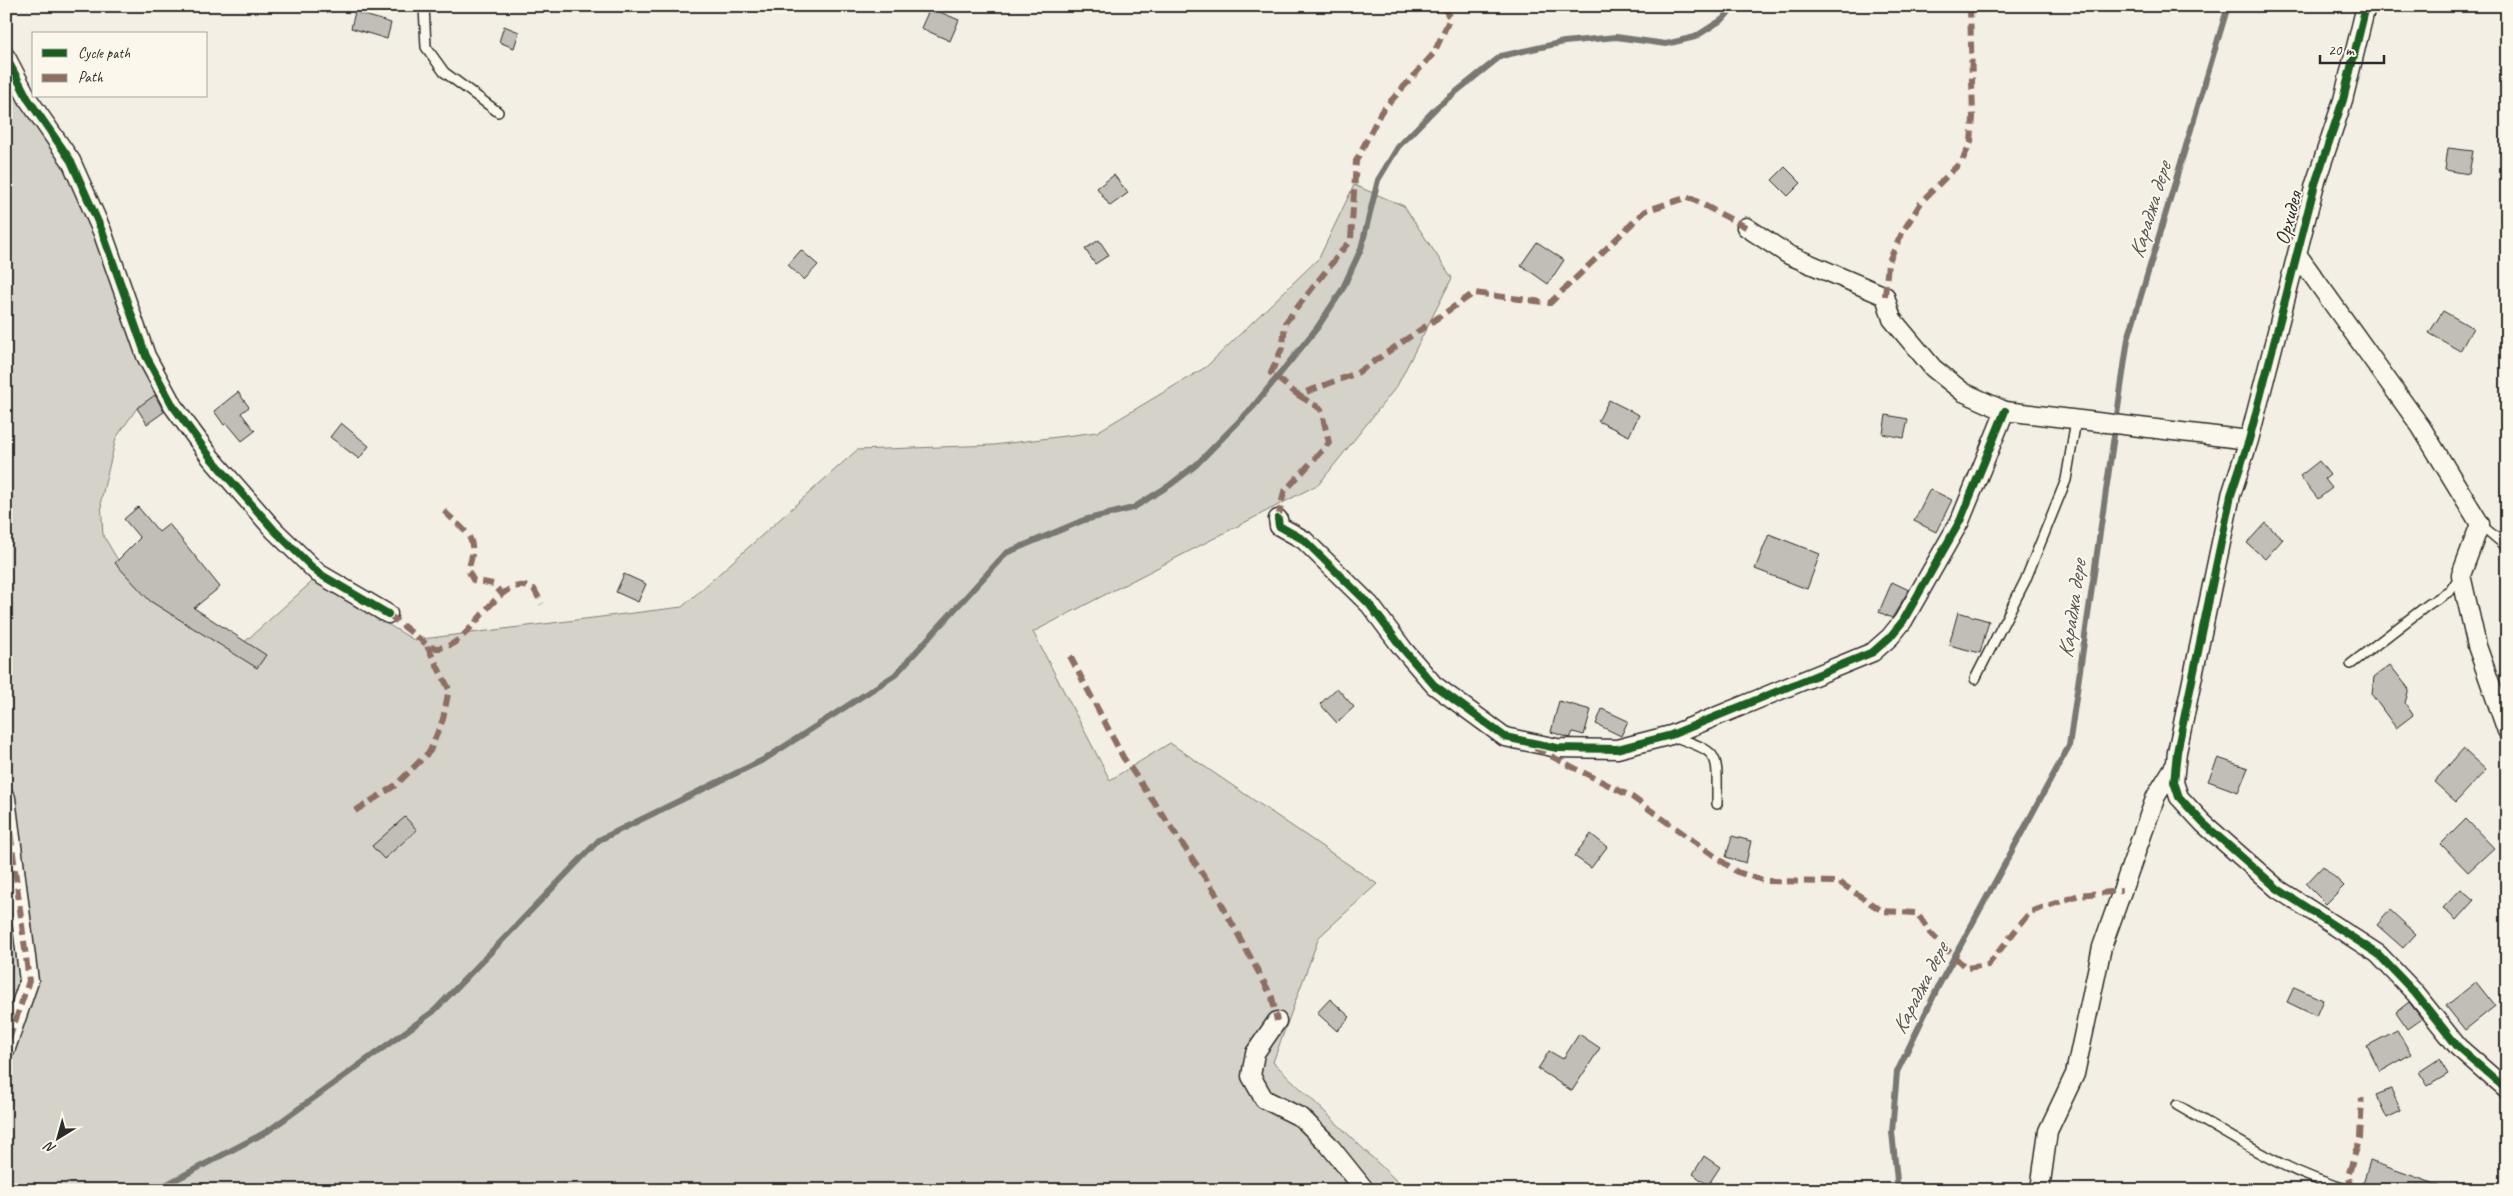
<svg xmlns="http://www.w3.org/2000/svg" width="2513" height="1196" viewBox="0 0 2513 1196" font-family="Caveat,sans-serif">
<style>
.green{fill:#d5d2c9;stroke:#807e7a}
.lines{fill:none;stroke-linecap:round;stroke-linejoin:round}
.stream{stroke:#787772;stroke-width:6}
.building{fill:#c0beb6;stroke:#2b2b2b}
.lane-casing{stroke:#2b2b2b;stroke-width:12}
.street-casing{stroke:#2b2b2b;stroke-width:21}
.lane{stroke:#fbf7ec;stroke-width:9}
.street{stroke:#fbf7ec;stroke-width:18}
.quiet{stroke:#8d6e63;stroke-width:6;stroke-dasharray:12 6;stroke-linecap:butt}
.cycleway-casing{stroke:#fbf7ec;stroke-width:11}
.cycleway{stroke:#1b5e20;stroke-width:8}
.labels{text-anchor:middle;stroke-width:4;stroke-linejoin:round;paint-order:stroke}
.street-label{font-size:21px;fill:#2b2b2b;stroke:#fbf7ec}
.water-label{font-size:22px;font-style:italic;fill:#585755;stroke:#fbf7ec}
</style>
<rect width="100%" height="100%" fill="#f3efe4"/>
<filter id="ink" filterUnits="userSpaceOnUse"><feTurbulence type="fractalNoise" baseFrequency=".02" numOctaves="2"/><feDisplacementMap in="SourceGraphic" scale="10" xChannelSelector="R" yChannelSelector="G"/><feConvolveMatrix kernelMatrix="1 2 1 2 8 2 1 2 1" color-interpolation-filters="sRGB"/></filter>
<g filter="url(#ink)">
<path class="green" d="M6,54l70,100 40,90 40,151 -19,13 -21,30 -15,62 2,35 19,32 65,58 53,21 74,-66 100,60 268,-33 175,-157 137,-5 103,-13 109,-65 113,-109 35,-73 50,21 48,72 -55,108 -78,98 -286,148 77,148 60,-37 207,141 -58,53 -46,125 133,128h-1400z"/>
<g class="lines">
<path class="stream" d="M156,1190l112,-59 166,-120 165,-171 166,-81 130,-84 111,-122 78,-33 49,-12 37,-23 26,-20 57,-58 64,-79 25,-38 19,-41 17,-69 20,-33 39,-40 64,-51 63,-14 52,-5 50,7 29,-7 28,-18 11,-13
M1898,1190l-6,-58 5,-60 42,-87 130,-239 59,-407 100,-333"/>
</g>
<path class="building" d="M930,8l29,12 -9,21 -29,-13z
M355,12l36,11 -4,16 -36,-11z
M504,26l15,6 -5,16 -15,-6z
M2448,148l25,3 -4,23 -24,-4z
M1785,167l16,16 -13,13 -16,-16z
M1114,175l14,18 -18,13 -13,-18z
M1099,240l10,15 -14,9 -10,-15z
M1537,242l27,18 -16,24 -27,-19z
M801,250l17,15 -14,15 -16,-15z
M2443,311l30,17 -13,23 -31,-18z
M238,392l11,15 -8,6 14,18 -13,10 -15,-18 -3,2 -10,-14z
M155,395l9,17 -17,12 -10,-16z
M1609,400l30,15 -10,21 -31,-15z
M1886,415l22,4 -4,19 -21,-4z
M341,423l28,23 -10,13 -29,-22z
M2319,461l11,14 -5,4 7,9 -14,11 -18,-23z
M1930,489l22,11 -16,32 -22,-11z
M138,507l21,25 10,-8 51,63 -26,21 72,47 -9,13 -107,-67 -35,-38 25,-25 -16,-19z
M2265,523l18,16 -18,20 -18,-16z
M1769,534l51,20 -13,35 -52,-20z
M624,574l22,10 -8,18 -22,-10z
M1892,582l17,8 -17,28 -13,-6z
M1958,612l31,9 -9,32 -31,-8z
M2390,665l19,24 -4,14 8,12 -17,13 -24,-33 2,-18z
M1337,688l17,19 -17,16 -17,-19z
M1559,701l32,9 -7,25 -11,-3 -3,6 -19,-6z
M1602,709l26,12 -7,15 -25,-12z
M2463,749l23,21 -30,32 -22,-20z
M2218,758l30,10 -10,24 -30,-11z
M405,817l12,13 -33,29 -12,-13z
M2466,819l28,29 -26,24 -27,-28z
M1591,834l16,13 -16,21 -17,-12z
M1732,836l19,5 -5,22 -20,-6z
M2323,866l21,20 -18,18 -20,-20z
M2461,889l13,11 -18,20 -13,-12z
M2390,910l26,24 -13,14 -26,-23z
M2476,982l19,24 -30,24 -19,-24z
M2294,987l29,13 -7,16 -29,-14z
M1330,999l20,18 -13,14 -20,-18z
M2409,1002l13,17 -14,10 -12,-17z
M2397,1030l14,24 -31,18 -13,-26z
M1579,1034l21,14 -28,43 -34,-22 11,-18 14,8z
M2439,1059l9,15 -20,12 -9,-14z
M2391,1089l10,22 -14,7 -11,-23z
M1704,1156l16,11 -12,18 -15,-11z
M2370,1161l74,26v3h-70l-12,-4z"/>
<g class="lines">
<g class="lane-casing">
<path id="lane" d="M424,6l2,41 18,25 54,40
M2480,524l27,23
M2351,664l78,-60 21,-13 11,-16
M1975,679l50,-98 41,-101 10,-60
M1673,736c49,18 44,16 44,68
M2177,1105c56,32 110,69 173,85"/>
</g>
<g class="street-casing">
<path id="street" d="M2366,6l-23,94 -28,84 -66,256 -18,55 -54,257 -3,30 5,15 24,26 75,66 100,65 37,39 43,54 49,43
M6,57l22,42 43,62 31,70 44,125 27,50 38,52 63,72 44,43 70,41
M1746,227l43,28 96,41 7,23 41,49 30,24 42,19 244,29
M2297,254l124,173 59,97 -19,51 16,71 30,85
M1278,519l1,7 25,14 66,65 33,44 31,36 71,52 14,3 38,8 60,1 54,-14 202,-83 17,-15 13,-16 57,-100 45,-110
M6,798l23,183 -23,67
M1277,1021l-22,32 -4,23 13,23 38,19 26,26 37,46
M2040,1190l8,-59 27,-57 27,-127 54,-151 18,-29"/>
</g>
<use href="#lane" class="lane"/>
<use href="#street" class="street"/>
<path class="quiet" d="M1443,6l7,12 -16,35 -53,59 -25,49 -5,78 -66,84 -2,23 -12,27 27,22 59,-22 117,-80 76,10 95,-92 43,-14 58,30
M1885,296l3,-33 14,-30 20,-32 40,-40 9,-19 2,-24 -3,-112
M444,511c22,22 36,25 24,59l5,10 20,4 10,11
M1278,519l6,-27 45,-49 -8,-34 -23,-14
M388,614l42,33c36,10 56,-56 89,-61 5,-1 11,2 15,3l8,15
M1070,656l53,101 92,135 57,105 5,24
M1535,748l97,49 105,75 29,9 73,1 43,29 35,2 13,20 36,35 22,-3 42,-53 49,-17 43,-4
M6,798l23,183 -23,67
M355,811l41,-26 34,-34 13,-32 6,-30 -23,-45
M2353,1190l-5,-14 12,-38 2,-40"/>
<g class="cycleway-casing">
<path id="cycleway" d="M2366,6l-23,94 -28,84 -66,256 -18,55 -54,257 -3,30 5,15 24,26 75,66 100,65 37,39 43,54 49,43
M6,57l22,42 43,62 31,70 44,125 27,50 38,52 63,72 44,43 70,41
M1278,519l1,7 25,14 66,65 33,44 31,36 71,52 14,3 38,8 60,1 54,-14 202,-83 17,-15 13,-16 57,-100 45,-110"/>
</g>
<use href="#cycleway" class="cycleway"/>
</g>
</g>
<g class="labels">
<g class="street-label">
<text transform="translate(2288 218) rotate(-75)" y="7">Орхидея</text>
</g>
<g class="water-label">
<text transform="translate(2149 210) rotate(-73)" y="8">Караджа дере</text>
<text transform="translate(2071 609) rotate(-82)" y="8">Караджа дере</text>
<text transform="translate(1919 988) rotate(-63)" y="8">Караджа дере</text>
</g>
</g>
<rect width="2513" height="1196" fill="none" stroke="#fbf7ec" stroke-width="25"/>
<rect x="12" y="12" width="2488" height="1171" fill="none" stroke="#2b2b2b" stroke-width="2" filter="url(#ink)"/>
<rect x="32" y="32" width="175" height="65" fill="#fbf7ec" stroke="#a8a59f"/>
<rect x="42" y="49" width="25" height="8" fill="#1b5e20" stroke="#a8a59f"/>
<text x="78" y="58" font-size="15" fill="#2b2b2b">Cycle path</text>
<rect x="42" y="74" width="25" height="8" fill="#8d6e63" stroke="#a8a59f"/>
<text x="78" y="82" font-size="15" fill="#2b2b2b">Path</text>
<g transform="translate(58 1138) rotate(217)" stroke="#fbf7ec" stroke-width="4" paint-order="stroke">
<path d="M0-4L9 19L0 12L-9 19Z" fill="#2b2b2b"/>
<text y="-8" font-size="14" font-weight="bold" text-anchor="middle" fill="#2b2b2b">N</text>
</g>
<path d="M2320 55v8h64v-8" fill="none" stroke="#2b2b2b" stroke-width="2.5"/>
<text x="2328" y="55" font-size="15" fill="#2b2b2b" stroke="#fbf7ec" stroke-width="4" paint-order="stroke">20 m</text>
</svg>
